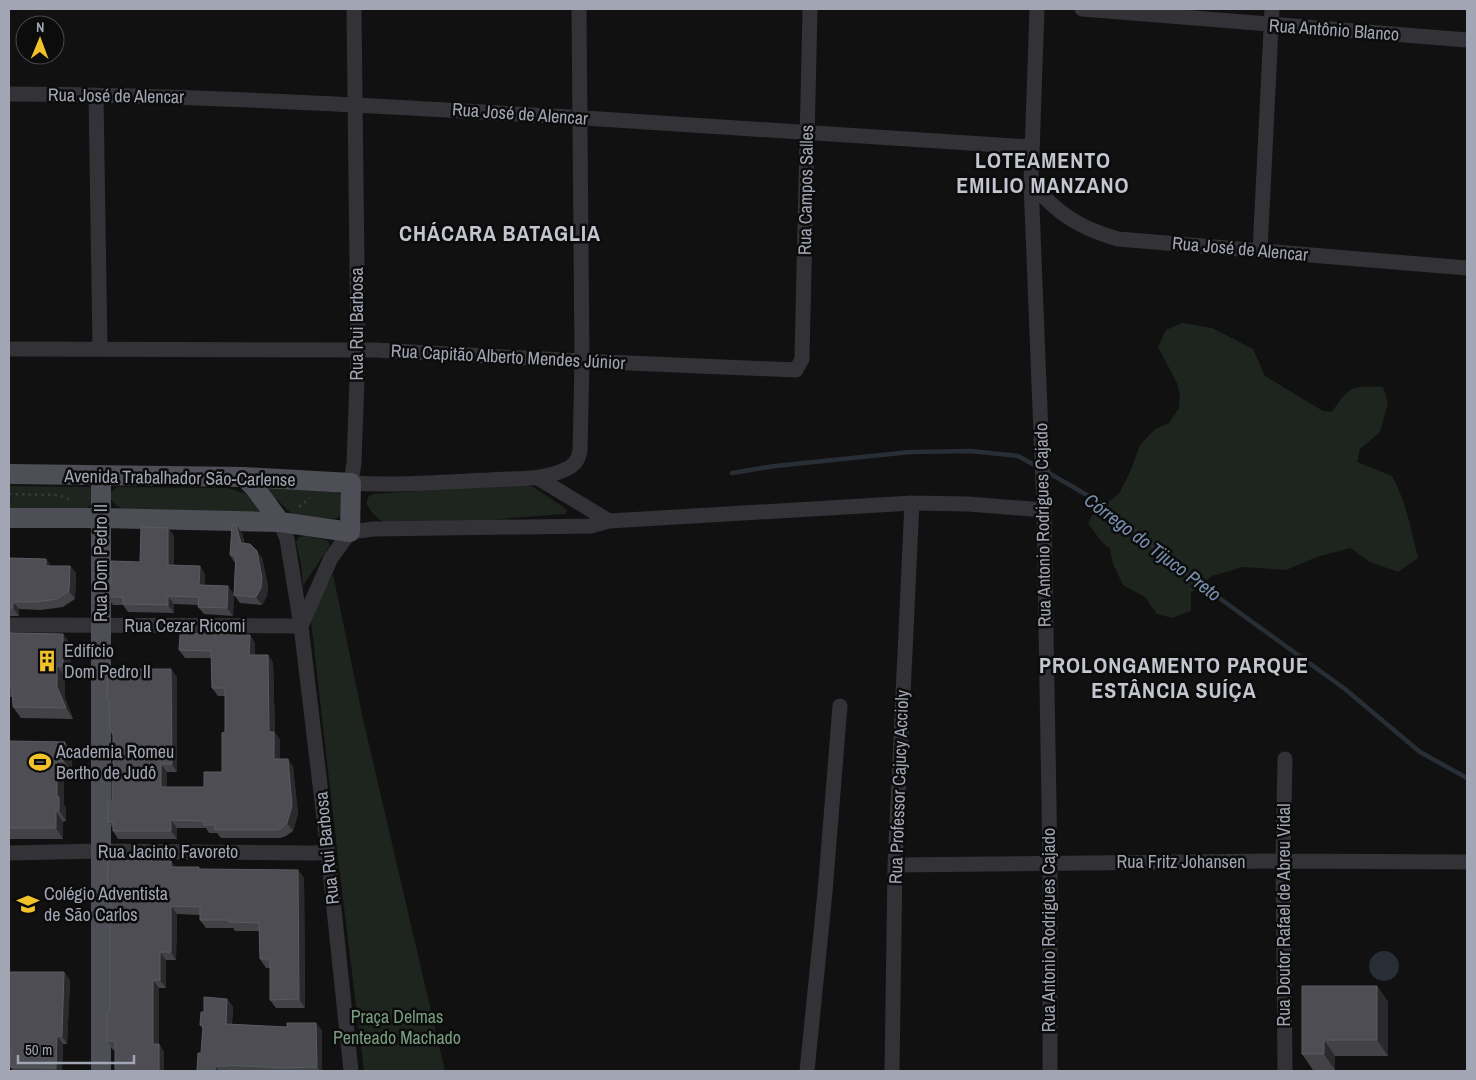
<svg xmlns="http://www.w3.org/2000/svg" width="1476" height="1080" viewBox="0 0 1476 1080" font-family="'Archivo Narrow',sans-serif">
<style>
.green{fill:#1d251e}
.water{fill:#272e35}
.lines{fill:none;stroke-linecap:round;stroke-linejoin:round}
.stream{stroke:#272e35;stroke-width:4.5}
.path{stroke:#38393e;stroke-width:2.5;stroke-dasharray:2.5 4;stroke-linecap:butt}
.minor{stroke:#323237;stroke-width:15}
.major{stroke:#4e4f56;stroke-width:20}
.wall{fill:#424247}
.shaded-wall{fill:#2a2a2d}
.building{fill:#4d4d53;stroke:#5a5b62}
.labels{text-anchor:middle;stroke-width:5;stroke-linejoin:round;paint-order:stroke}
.street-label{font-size:18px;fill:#a2a5b3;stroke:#0c0c0d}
.poi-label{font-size:18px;fill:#a2a5b3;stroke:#0c0c0d;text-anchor:start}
.park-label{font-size:18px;fill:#789e7f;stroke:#0c0c0d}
.water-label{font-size:19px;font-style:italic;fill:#788faf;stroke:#0c0c0d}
.district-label{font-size:22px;font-weight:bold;letter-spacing:1px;fill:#c3c5cf;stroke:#0c0c0d}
</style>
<rect width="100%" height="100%" fill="#111112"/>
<path class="green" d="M1182,323l30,5 41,21 12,27 58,35 9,1c18,-27 20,-26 51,-25l5,16 -8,29 -20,17 -3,13 35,14c14,25 19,54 26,82l-20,14 -28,-10 -20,-14 -33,9 -31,13 -43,-3 -31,9 -21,17v18l-19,7 -15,-4 -12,-17 -22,-12 -10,-21 -3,-15 -9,-8 -13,-18 6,-11 25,-18 11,-22 10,-27 15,-16 14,-6 10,-15 1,-13 -3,-12 -19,-36 8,-17z
M520,484l12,2 34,23 1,3 -2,2 -105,8 -71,2c-11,-4 -17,-10 -23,-21l3,-7 4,-2z
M9,486l81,1 2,4 -1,14 -7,5 -75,-2z
M117,487l111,1 19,6 13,15 -2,2 -10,1 -124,-3c-8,-3 -13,-6 -14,-16z
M267,488l71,4 4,4 2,18 -9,5 -42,-4 -24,-23z
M306,536l21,4 3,5 -27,41 -2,-22 -5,-22 3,-5z
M333,574l30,145 82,352h-81l-26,-213 -27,-237 8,-22z"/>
<path class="water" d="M1369 966a15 15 0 1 1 30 0a15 15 0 1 1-30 0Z"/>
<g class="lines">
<path class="stream" d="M1047,472l54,31 92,76 152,110 75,63 47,26
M732,473l43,-7 135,-14 61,-1 47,5 20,11"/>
<path class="path" d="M9,494l49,1 11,4
M299,507l11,-9"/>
<path class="minor" d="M354,9l4,342 -4,112 -3,20c46,3 92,-1 138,-3 24,-2 52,1 75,-10 10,-4 14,-9 16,-19l2,-90 -3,-352
M1037,9l-6,173 13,328 6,353v208
M1082,9l385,31
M9,94c187,1 373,12 560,23 154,9 308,19 462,30
M96,95l4,254
M1031,182c25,31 48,46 87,57l349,29
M1260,251l12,-242
M9,349l366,1 207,11 214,9 6,-11 8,-350
M538,478l71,43
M280,522l7,17 14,87 27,226 23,219
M9,625l292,1
M301,626l30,-68 19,-26 24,-3 217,-3 18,-5 303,-18 56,1 76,6
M1285,759l-2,102 2,210
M9,853l91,-2 214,2 14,-1
M895,865l388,-4 184,1
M807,1071l18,-179 15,-186
M892,1071l3,-206 17,-362"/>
<path class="major" d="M9,474l235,3 107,6 -1,49 -70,-10 -179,-4h-92
M244,477l11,11 25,34
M101,1071v-596"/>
</g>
<path class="wall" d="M168,528l6,8v29l31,9v11l29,9 -1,22 -29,-2 -6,-7v-2l-24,-1v9l-46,-1 -5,-7h-10l-6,-8 4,-13 29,-22z
M242,533l3,11 12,7 5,7 6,28 -1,10 -5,9 -22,-2 -6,-8 1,-32 -5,-8z
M9,558l37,1 5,7h19l6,7 -1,26 -12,8 -22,3 -22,-1v7h-10z
M9,632l3,1 51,1 8,11 -1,32h-5v21l8,21 -52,-1 -8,-11v-10h-4z
M236,635h14l5,8v12h13l5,8 2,70 5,7v19h8l5,8 5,47 -5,17 -7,5 -6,2h-59l-4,-5h-8l-3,-5h-29v11h-59l-5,-8v-3l-5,-6 4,-21 1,-32v-33l-3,-5 -1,-28 -2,-3 70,-23v95h-10v15h37l18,-15 3,-40v-36h-7l-6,-8 -1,-30h-26l-6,-8z
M9,741l56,1 7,11v19h-8v33l2,3v13l-3,1v17h-54z
M171,861l4,6 25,2 98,1 6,8 1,130h-29l-6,-8v-32h-4l-6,-9 -1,-28h-24l-2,-3h-27l-6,-8v-5l-23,-1 -1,46h-10v28h-7v56l5,8 -51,-2 -6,-9 3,-29 1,-116 -4,-5z
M9,972h55l6,8 -3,64h-4l-1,27h-49l-3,-4v-11h-1z
M1377,986l11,16v54h-53v14h-22l-11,-16z
M227,999l6,8 -1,17 90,6v41h-124l-1,-1 4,-17 2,-24 -3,-4 4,-13z"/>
<path class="shaded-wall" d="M236,525l6,8 5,18 -6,-8z
M168,528l6,8v37l-6,-8z
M257,551l5,7 6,28 -1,10 -5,9 -6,-8z
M46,559l6,8 -6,-1z
M70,566l6,7 -1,26 -6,-8z
M200,566l5,8v19l-6,-8z
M228,586l6,8 -1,22 -6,-8z
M168,596l6,8v9l-6,-8z
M13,602l6,7v7l-6,-8z
M63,634l8,11 -1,32 -7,-11z
M250,635l5,8v20l-6,-8z
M268,655l5,8 2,70 5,7v27l-6,-8 -5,-27z
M57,666l8,11v21l8,21 -7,-11 -9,-21z
M171,669l6,8v95l-5,-8z
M65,742l7,11v19l-8,-11z
M288,759l5,8 5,47 -5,17 -6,-8z
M57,761l7,11v33l2,3v13l-7,-11 -2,-13z
M161,764l6,8v23l-6,-8z
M56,811l7,11v17l-7,-11z
M171,820l6,8v11l-6,-8z
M171,861l6,8 -6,-2z
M298,870l6,8 1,130 -6,-9z
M171,906l6,8 -1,46 -5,-8z
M160,952l6,8v28l-6,-8z
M64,972l6,8 -3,64 -5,-8z
M153,980l6,8v56l5,8v19h-5l-6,-27z
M1377,986l11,16v54l-11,-16z
M227,999l6,8 -2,25 -5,-8z
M316,1023l6,7v41h-2l-3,-4z
M57,1036l6,8 -1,27h-4l-2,-3z
M1324,1040l11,16v14l-11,-16z
M215,1066l4,5h-4z"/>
<path class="building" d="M232,525h4l5,18 9,1 7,7 5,27 -1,10 -5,9 -22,-2 2,-40h-6z
M141,527l27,1v37l32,1 -1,19 29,1 -1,22 -29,-1 1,-10 -31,-1v9l-45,-1v-7h-16v-13h4v-23l29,1z
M9,558l37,1v7h24l-1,25 -12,8 -21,3h-23v6h-4z
M9,632h2v1l52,1v32h-6v21l9,21 -53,-1 -1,-20h-3z
M235,633v2h15l-1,20h19l1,77h5v27h14l4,47 -5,17 -7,6 -5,1h-60v-5h-11v-4l-33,-1v11h-58v-9h-5v-21h4v-32h1v-38h-3l-1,-31h-2l1,-31h63l1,95h-11v23h43v-15h18v-39l3,-1v-44h-13l-1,-37 -32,-1 1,-16z
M9,741l56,1 -1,19h-7v36h2v13l-3,1v17h-47z
M108,860l63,1v6h28v2l99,1 1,129 -29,1v-41h-10l-1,-36 -30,-1v-2h-29v-13l-29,-1v46h-11v28h-7v64h6v27h-44v-30h-8v-29h3v-63l1,-58h-4z
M9,972h55l-2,64h-5l-1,32 -46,-1 1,-19h-2z
M1302,986h75v54h-53v14h-22z
M204,997l23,2 -1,25 61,3v-4h29l1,44 -35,1 -55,-3v1h-12v5l-18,-1 1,-17h3l2,-27 -3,-1 1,-13h3z"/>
<defs>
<g id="building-bare" transform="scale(1.725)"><path d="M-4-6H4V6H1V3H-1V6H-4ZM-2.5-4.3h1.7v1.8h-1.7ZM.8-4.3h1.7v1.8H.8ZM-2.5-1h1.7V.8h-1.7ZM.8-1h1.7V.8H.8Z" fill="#f1c22a" stroke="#0c0c0d" stroke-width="2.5" paint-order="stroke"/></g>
<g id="stadium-bare" transform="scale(1.725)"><path d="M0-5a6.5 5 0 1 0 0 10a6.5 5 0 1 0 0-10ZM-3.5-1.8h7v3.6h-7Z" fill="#f1c22a" stroke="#0c0c0d" stroke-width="2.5" paint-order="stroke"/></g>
<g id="school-bare" transform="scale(1.725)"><path d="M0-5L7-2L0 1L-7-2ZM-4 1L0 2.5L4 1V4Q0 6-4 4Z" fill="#f1c22a" stroke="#0c0c0d" stroke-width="2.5" paint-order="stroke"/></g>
</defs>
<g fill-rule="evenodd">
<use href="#building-bare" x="47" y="661"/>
<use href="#stadium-bare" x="40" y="762"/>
<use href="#school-bare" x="28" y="904"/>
</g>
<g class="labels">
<g class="street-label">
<text transform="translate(1334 30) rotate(4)" y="6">Rua Antônio Blanco</text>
<text transform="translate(116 96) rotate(1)" y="6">Rua José de Alencar</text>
<text transform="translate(520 114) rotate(4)" y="6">Rua José de Alencar</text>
<text transform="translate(806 190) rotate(-89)" y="6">Rua Campos Salles</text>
<text transform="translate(1240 249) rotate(5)" y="6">Rua José de Alencar</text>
<text transform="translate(357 324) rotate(-90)" y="6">Rua Rui Barbosa</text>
<text transform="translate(508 357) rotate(3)" y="6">Rua Capitão Alberto Mendes Júnior</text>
<text transform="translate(180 478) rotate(1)" y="6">Avenida Trabalhador São-Carlense</text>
<text transform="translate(1043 525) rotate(-91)" y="6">Rua Antonio Rodrigues Cajado</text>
<text transform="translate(101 563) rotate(-90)" y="6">Rua Dom Pedro II</text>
<text x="185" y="632">Rua Cezar Ricomi</text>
<text transform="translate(899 787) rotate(-88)" y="6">Rua Professor Cajucy Accioly</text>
<text transform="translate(327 848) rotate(-96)" y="6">Rua Rui Barbosa</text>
<text x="168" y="858">Rua Jacinto Favoreto</text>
<text x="1181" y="868">Rua Fritz Johansen</text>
<text transform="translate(1284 915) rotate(-90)" y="6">Rua Doutor Rafael de Abreu Vidal</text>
<text transform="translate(1049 930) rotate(-90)" y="6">Rua Antonio Rodrigues Cajado</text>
</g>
<g class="poi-label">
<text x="64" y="657">Edifício<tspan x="64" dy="21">Dom Pedro II</tspan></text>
<text x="56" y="758">Academia Romeu<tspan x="56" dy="21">Bertho de Judô</tspan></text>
<text x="44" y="900">Colégio Adventista<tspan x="44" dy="21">de São Carlos</tspan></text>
</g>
<g class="park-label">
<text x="397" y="1023">Praça Delmas<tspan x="397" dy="21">Penteado Machado</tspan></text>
</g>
<g class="water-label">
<text transform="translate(1153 547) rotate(37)" y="7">Córrego do Tijuco Preto</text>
</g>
<g class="district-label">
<text x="1043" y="168">LOTEAMENTO<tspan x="1043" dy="25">EMILIO MANZANO</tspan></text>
<text x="500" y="241">CHÁCARA BATAGLIA</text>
<text x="1174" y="673">PROLONGAMENTO PARQUE<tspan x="1174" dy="25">ESTÂNCIA SUÍÇA</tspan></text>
</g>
</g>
<rect width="1476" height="1080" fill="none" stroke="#a2a5b3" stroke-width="20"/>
<g transform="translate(40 40) rotate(1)"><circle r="24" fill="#0c0c0d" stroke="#48494f"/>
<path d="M0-4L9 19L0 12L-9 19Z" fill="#f1c22a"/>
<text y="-8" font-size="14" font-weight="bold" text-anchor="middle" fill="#a2a5b3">N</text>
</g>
<path d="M18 1055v8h116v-8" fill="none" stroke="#a2a5b3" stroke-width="2.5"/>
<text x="25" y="1055" font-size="15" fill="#a2a5b3" stroke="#0c0c0d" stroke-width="4" paint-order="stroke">50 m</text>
</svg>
